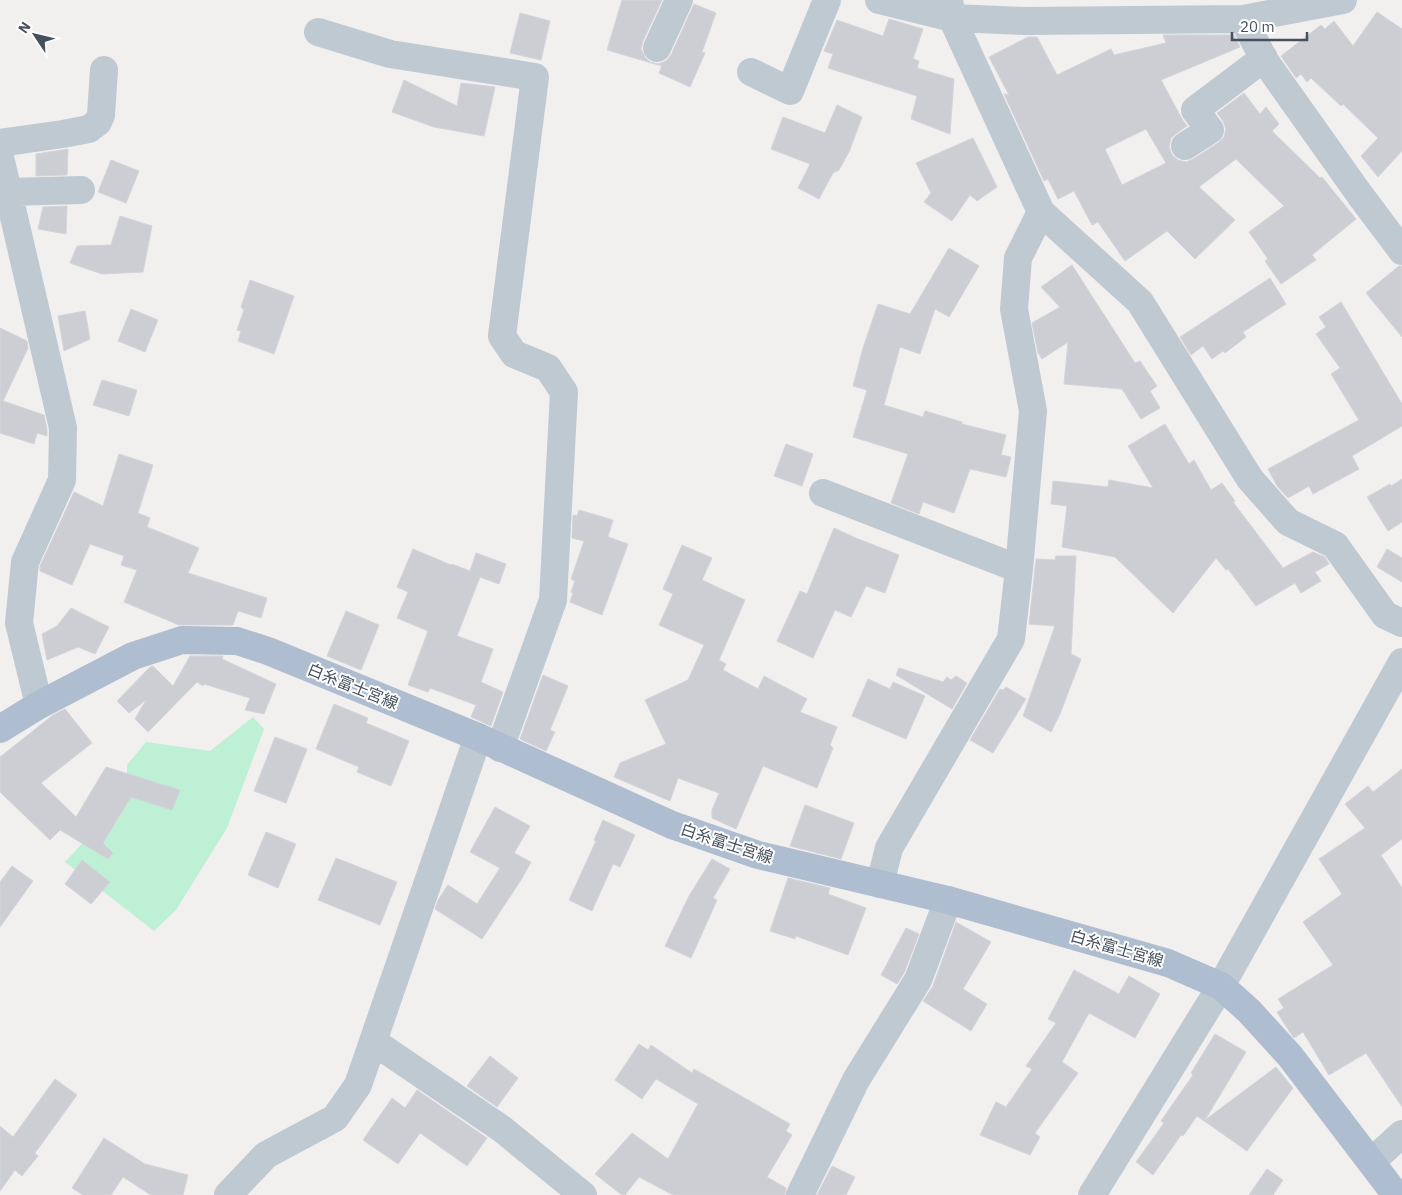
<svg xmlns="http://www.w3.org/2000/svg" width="1402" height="1195" viewBox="0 0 1402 1195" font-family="'IBM Plex Sans','Noto Sans JP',sans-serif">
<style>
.green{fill:#bdf0d4}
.building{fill:#ccced4;stroke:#d3d5db;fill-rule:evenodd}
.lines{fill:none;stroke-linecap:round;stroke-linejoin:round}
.minor{stroke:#bfc9d2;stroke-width:28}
.major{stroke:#aebdcf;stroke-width:28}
.labels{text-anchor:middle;stroke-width:4;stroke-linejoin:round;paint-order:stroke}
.street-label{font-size:16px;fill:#47515d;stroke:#fff}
</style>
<rect width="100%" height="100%" fill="#f2efef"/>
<path class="green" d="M253,717l11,12 -37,99 -51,82 -22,21 -89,-69 62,-67v-30l19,-23 64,9z"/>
<path class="building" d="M622,0h40l-19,41 -2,8 4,8 5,5 8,2 8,-3 5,-6 23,-51 22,9 -14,39 3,1 -15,34 -31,-14 3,-7 -55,-16z
M1377,12l25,17v122l-24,26 -17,-21 17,-18 -35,-34 -2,2 -30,-28 -4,4 -6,-8 -5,4 -15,-22 40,-31 4,4 9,-8 19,25z
M520,13l30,8 -9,39 -31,-7z
M889,19l34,10 -10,30 6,2 -2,7 37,11 -4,55 -39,-15 6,-23 -89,-28 5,-14 -9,-3 13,-31 46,16z
M1163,35h71l6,12 -79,33 21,39 5,7 -10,7 -6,5 -2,9 3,8 6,5 8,2 7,-3 25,-16 6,-6 2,-8 -3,-8 -6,-8 27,-20 16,21 6,-7 13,17 -7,7 48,47 2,-1 34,42 -44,36 4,5 -35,24 -16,-23 3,-2 -19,-27 35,-26 -48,-47 -37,28 36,33 -40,39 -28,-28 -42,30 -27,-39 -6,3 -18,-34 -16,8 -10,-20 -4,2 -40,-87 5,1 -20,-38 39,-20h9l20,38 54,-26 3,6 52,-12zM1146,129l20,34 -44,22 -17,-36z
M404,80l53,26 4,-23 34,4 -11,49 -50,-9 -42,-15z
M837,105l25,12 -13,35 -10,18 -6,3 -14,26 -21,-11 12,-24 -39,-15 12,-32 42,16z
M973,138l24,49 -20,14 -7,-6 -18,26 -28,-19 7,-9 -15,-30z
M68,149l-1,26 -31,1v-22z
M111,160l28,11 -13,32 -28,-11z
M67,206l-1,28 -28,-5 5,-22z
M120,216l32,10 -9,46 -41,2 -32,-11 7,-17 34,-1z
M949,248l30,18 -30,51 -14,-8 -15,45 -20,-7 -16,58 39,12 2,-6 37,11v2l44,11 -5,20 10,2 -5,20 -36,-8 -16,44 -31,-11 -4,12 -28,-11 17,-49 -55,-17 14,-47 -14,-4 10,-38 15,-44 32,10z
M1072,265l63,98 5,-2 17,25 -7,5 10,17 -19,11 -19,-30 -58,-5 4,-42 -26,17 -4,-6 -6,-30 28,-16 -19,-20z
M1399,266h3v71l-36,-44z
M1270,278l16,26 -43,28 3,5 -21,16 -2,-2 -11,8 -9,-13 -12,9 -11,-18z
M250,280l44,16 -20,58 -36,-13 3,-10 -4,-1 7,-20 -3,-3z
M1341,302l61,102v22l-50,30 7,13 -46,25 -4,-8 -21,12 -11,-12 -9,-17 91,-49 -28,-46 9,-6 -24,-34 10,-7 -7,-10z
M131,309l27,11 -13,32 -27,-11z
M85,311l5,28 -26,12 -6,-35z
M0,328l27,13 1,7 -25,53 41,14 3,15v6l-10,-3 -3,11 -34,-11z
M102,380l35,10 -8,26 -36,-11z
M1165,424l24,40 5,-4 17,30 11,-7 13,18 -2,1 50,66 30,-16 12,5 4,7 -14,8 6,9 -20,12 -6,-10 -39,23 -28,-37 -2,1 -10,-12 -43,55 -58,-56 -53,-10 5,-41 -16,-2 2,-23 55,6 1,-7 44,8 -25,-42z
M786,444l27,10 -11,32 -28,-10z
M119,454l34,11 -15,48 12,5 -3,9 52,21 -11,25 79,25 -6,20 -23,-7 -5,14h-54l-55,-23 13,-32 -16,-5 3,-9 -34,-12 -18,41 -32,-14v-5l34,-74 29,14z
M1402,479v43l-14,9 -21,-34 23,-13 1,2z
M579,510l34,10 -5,17 20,7 -26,71 -32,-13 3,-9 -2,-1 4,-11 -4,-2 13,-38 -12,-3 1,-23 4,1z
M834,528l22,10 43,17 -14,38 -19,-7 -15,31 -16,-7 -22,48 -36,-17 23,-50 7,3z
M682,545l30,13 -10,22 43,20 -26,60 7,4 -3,6 35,19 6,-13 43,23 -7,13 37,15 -7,18 3,3 -16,40 -54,-22 -27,63 -24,-11v-8l7,-17 -41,-15 -8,23 -56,-24 6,-14 46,-19 -21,-44 43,-20 16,-35 -45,-20 14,-31 -10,-5z
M413,549l38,16 1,-1 18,7 6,-18 30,11 -7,20 -19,-7 -23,59 36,13 -12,33 22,10 -12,34 -20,-9 5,-12 -46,-17 -2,4 -20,-7 20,-54 -31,-13 11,-26 -11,-5z
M1387,549l15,9v24l-25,-15z
M1056,556h20l-5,98 10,5 -21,55 -9,18 -28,-16 32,-90 -26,-2 7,-65 19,1z
M71,608l38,19 -14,27 -17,-7 -31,13 -5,-26 15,-8z
M346,611l33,14 -18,45 -34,-14z
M190,656h33l-1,3 54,25 -12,30 -19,-4 5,-12 -46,-14 -1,2 -6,-4 -49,50 -13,-13 11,-19 -17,13 -12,-12 33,-34 3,-1 20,20z
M899,668l44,14 4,-5 4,3 5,-4 11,7 -15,26 -56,-34z
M543,675l25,11 -18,44 5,2 -9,19 -26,-12z
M868,679l22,10 3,-7 32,14 -19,43 -54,-23z
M1006,687l20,12 -33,54 -23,-13 30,-51 3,1z
M334,704l34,14 -2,5 43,18 -18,45 -34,-14 2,-5 -43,-18z
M65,709l27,34 -51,40 35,34 30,-50 74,23 -8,20 -41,-13 -28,46 10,10 -5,6 -48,-29 -10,10 -50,-48v-35l53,-42z
M275,737l32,12 -21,54 -32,-12z
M1402,769v70l-21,16 21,33v219l-36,-54 -37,22 -26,-43 -9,6 -5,-7 -12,-19 7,-4 -6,-9 55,-34 -30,-43 39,-28 -23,-35 46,-31 -20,-24 23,-18 5,6z
M805,805l49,18 -13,36 -51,-13z
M495,807l35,19 -16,27 17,9 -10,18 -39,59 -47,-30 3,-9 10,-15 29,19 23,-36 -30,-16z
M603,820l32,15 -15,32 -7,-3 -21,47 -23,-11 27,-59 -2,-1z
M266,832l30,12 -18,44 -30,-13z
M336,858l61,24 -17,43 -62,-25z
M712,859l18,10 -17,29 4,2 -26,58 -26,-12 24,-50z
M82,860l28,22 -19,22 -26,-20z
M12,866l21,15 -33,46v-45z
M788,878l42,10 -2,6 38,14 -18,47 -52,-19 -1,3 -25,-8z
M956,922l35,20 -28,47 24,15 -16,27 -48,-30 10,-15z
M906,928l13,6 -15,39 -7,11 -16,-9z
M1074,970l45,24 10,-18 31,18 -25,44 -46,-25 -27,49 16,11 -43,60 5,4 -10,18 -50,-20 16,-33 10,5 26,-38 -6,-3 30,-43 -8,-4z
M1215,1034l31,18 -41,68 71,-53 17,21 -46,63 -50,-35 -14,20 -2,-1 -28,40 -17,-13 28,-39 -3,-2 32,-46 -2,-2z
M639,1044l9,6 3,-5 41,28 2,-4 96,55 -4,7 6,4 -25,42 19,11 -1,7h-112l-34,-18 -14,18h-3l-27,-21 37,-41 36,26 30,-55 -42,-25 -14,20 -27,-19z
M490,1056l28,22 -21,29 -30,-21z
M55,1079l22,16 -42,58 3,3 -16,20 -7,-6 -15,21v-65l13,11z
M417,1090l70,48 -20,28 -47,-33 -22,31 -35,-24 29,-42 13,10z
M104,1138l41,26 43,11 -5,20h-32l-28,-18 -12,18h-28l-11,-7z
M832,1166l23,11 -9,18h-29z
M1267,1169l16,11 -10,15h-24z"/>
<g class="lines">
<path class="minor" d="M879,0l73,18 73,3 218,-2 100,-19
M949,0l3,18 89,194 99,90 110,177 38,43 47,23 50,70 17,8
M1243,19l22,42 95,134 42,56
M318,32l72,22 145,23 -33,259 12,18 34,14 16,24 -11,208 -53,148
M657,48l22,-48
M751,72l39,19 37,-91
M0,143l63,-9 26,-5 9,-7 3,-7 3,-45
M1185,146l25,-16 -15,-20 69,-52
M0,157l63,271 -1,52 -37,82 -6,61 20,82
M8,192l73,-2
M823,493l196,76
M880,884l9,-36 122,-209 8,-70 14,-158 -19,-102 4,-51 23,-46
M374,1042l128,87 81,66
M1371,1162l31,-28
M228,1195l38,-40 69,-37 23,-33 120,-348
M800,1195l56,-115 62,-100 30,-80
M1092,1195l129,-209 181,-324"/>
<path class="major" d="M0,729l39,-24 94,-49 49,-16 55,1 31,10 210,86 194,88 86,30 190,45 220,63 53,23 28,25 41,45 106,139"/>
</g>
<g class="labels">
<g class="street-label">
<text transform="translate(353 686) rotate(22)" y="6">白糸富士宮線</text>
<text transform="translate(727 843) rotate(18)" y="6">白糸富士宮線</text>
<text transform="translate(1117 948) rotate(16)" y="6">白糸富士宮線</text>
</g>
</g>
<g transform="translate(35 35) rotate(305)" stroke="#ffffff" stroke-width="4" paint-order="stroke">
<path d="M0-4L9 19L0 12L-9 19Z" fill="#47515d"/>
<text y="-8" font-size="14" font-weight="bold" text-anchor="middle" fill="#47515d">N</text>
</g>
<path d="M1232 32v8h75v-8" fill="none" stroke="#47515d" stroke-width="2.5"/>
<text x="1240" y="32" font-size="15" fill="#47515d" stroke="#ffffff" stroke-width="4" paint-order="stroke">20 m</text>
</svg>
